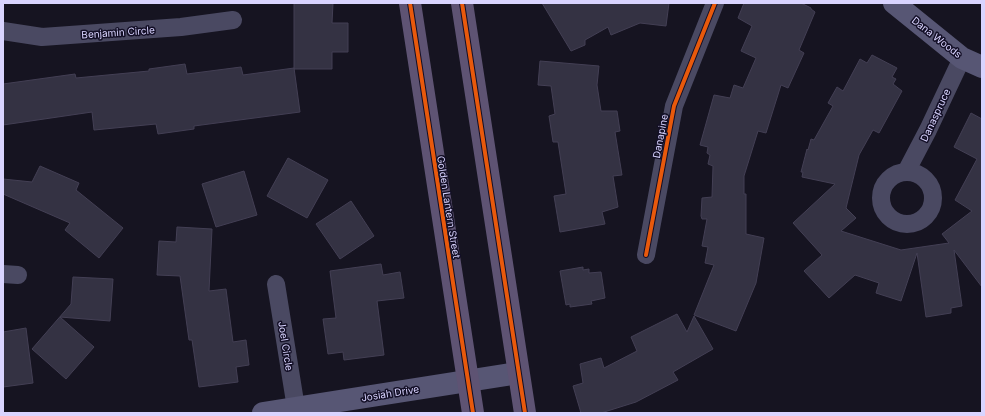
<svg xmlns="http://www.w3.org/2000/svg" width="985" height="416" viewBox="0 0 985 416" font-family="Inter,sans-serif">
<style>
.building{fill:#343243;stroke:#433f54}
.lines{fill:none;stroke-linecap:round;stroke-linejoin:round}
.street{stroke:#4a4962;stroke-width:18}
.secondary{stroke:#575674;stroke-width:22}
.primary{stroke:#5e5373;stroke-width:22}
.cycleway-casing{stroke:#130f26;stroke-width:6}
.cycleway{stroke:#e8590c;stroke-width:4}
.labels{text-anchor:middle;stroke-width:3;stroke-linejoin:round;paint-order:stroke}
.street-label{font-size:10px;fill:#d9d4ff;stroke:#130f26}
</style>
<rect width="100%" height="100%" fill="#161421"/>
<path class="building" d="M294,3h39l-1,20h16v29h-16v17h-38z
M542,3h127l-3,23 -26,-3 -29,12 -3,-8 -23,13v5l-14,6z
M744,3h57l10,5v1l4,3 -16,38 5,3 -16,35 -7,-3 -15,48 -8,-2 -14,45v18h2v40l18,4 -8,45 -20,48 -42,-16 20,-50 -9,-2 3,-16 -6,-1 5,-27h-5l-1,-3 1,-18 10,-1 1,-31 -5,-2 2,-9 -3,-2 1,-6 -8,-2 14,-50 16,3 4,-13 9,3 13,-30 -15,-7 11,-25 -14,-8z
M872,55l25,13 -5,9 4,2 -3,5 9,7 -23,42 -6,-3 -14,25 -13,53 10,10 -15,13 60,19 48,-7 -7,-9 30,-23 -17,-11 22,-41 -23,-12 17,-34 11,6v168l-28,-37 8,56 -11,2v5l-25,4 -9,-64 -16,48 -25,-8 3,-10 -24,-8 -26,23 -25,-27 18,-16 -29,-32 42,-39 -33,-7 1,-5h-2l6,-23 1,1 3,-11 3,1 19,-34 -5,-3 9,-16 6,4 17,-32 7,4z
M540,61l59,5 -2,19 4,26h16l3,20 -5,1 7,43 -9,1 5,31 -16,5 3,12 -45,8 -6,-36 12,-2 -8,-52h-5l-4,-26 6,-2 -4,-28 -13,-1z
M185,64l2,10 54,-7 2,8 51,-7 6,44 -106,14v3l-36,5 -2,-10 -62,6 -2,-18 -89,13v-41l72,-10 1,4 73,-7v-2z
M288,158l40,22 -21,38 -40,-22z
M40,166l39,17 -3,7 47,38 -24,30 -34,-28 5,-7 -67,-29v-15l29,3z
M244,171l13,44 -41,12 -14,-43z
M351,201l23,35 -34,23 -24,-35z
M177,227l35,2 -3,62 17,-2 7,53 13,-2 3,25 -13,2 2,15 -39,5 -7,-47h-3l-9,-64 -23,-1 2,-34 17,1z
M381,264l2,11 17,-3 4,26 -27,3 7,54 -40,5 -1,-8 -15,2 -5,-35 13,-1 -6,-47z
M583,267v3l6,-1v4l12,-1 4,26 -14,3 1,3 -22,3v-3l-4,1 -6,-34z
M73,277l40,2 -3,42 -50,-4 34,30 -28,32 -34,-30 39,-45z
M677,314l10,18 7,-16 19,33 -40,23 5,8 -42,22 -35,11h-20l-8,-27 10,-3 -3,-19 21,-6 3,10 33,-17 -6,-14z
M26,328l7,55 -30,4v-55z"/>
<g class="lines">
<path class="street" d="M3,31l39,6 139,-10 52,-7
M906,172l22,-42 34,-72
M881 198a26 26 0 1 1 52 0a26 26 0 1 1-52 0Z
M646,255l28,-149 41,-103
M3,274l15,1
M276,284l20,124"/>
<path class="secondary" d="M894,3l68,55 20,9
M263,413l255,-40"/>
<path class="primary" d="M410,3l63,410
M462,3l63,410"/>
<g class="cycleway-casing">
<path id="cycleway" d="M410,3l63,410
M462,3l63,410
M646,255l28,-149 41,-103"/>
</g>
<use href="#cycleway" class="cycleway"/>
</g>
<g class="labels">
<g class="street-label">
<text transform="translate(118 32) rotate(-4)" y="4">Benjamin Circle</text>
<text transform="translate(937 37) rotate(38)" y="4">Dana Woods</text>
<text transform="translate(935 115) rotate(-65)" y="4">Danaspruce</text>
<text transform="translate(660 136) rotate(-79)" y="4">Danapine</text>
<text transform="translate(449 207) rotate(81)" y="4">Golden Lantern Street</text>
<text transform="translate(286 346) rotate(81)" y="4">Joel Circle</text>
<text transform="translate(390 393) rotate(-9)" y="4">Josiah Drive</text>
</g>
</g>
<rect width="985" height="416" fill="none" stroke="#d9d4ff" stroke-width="8"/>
</svg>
